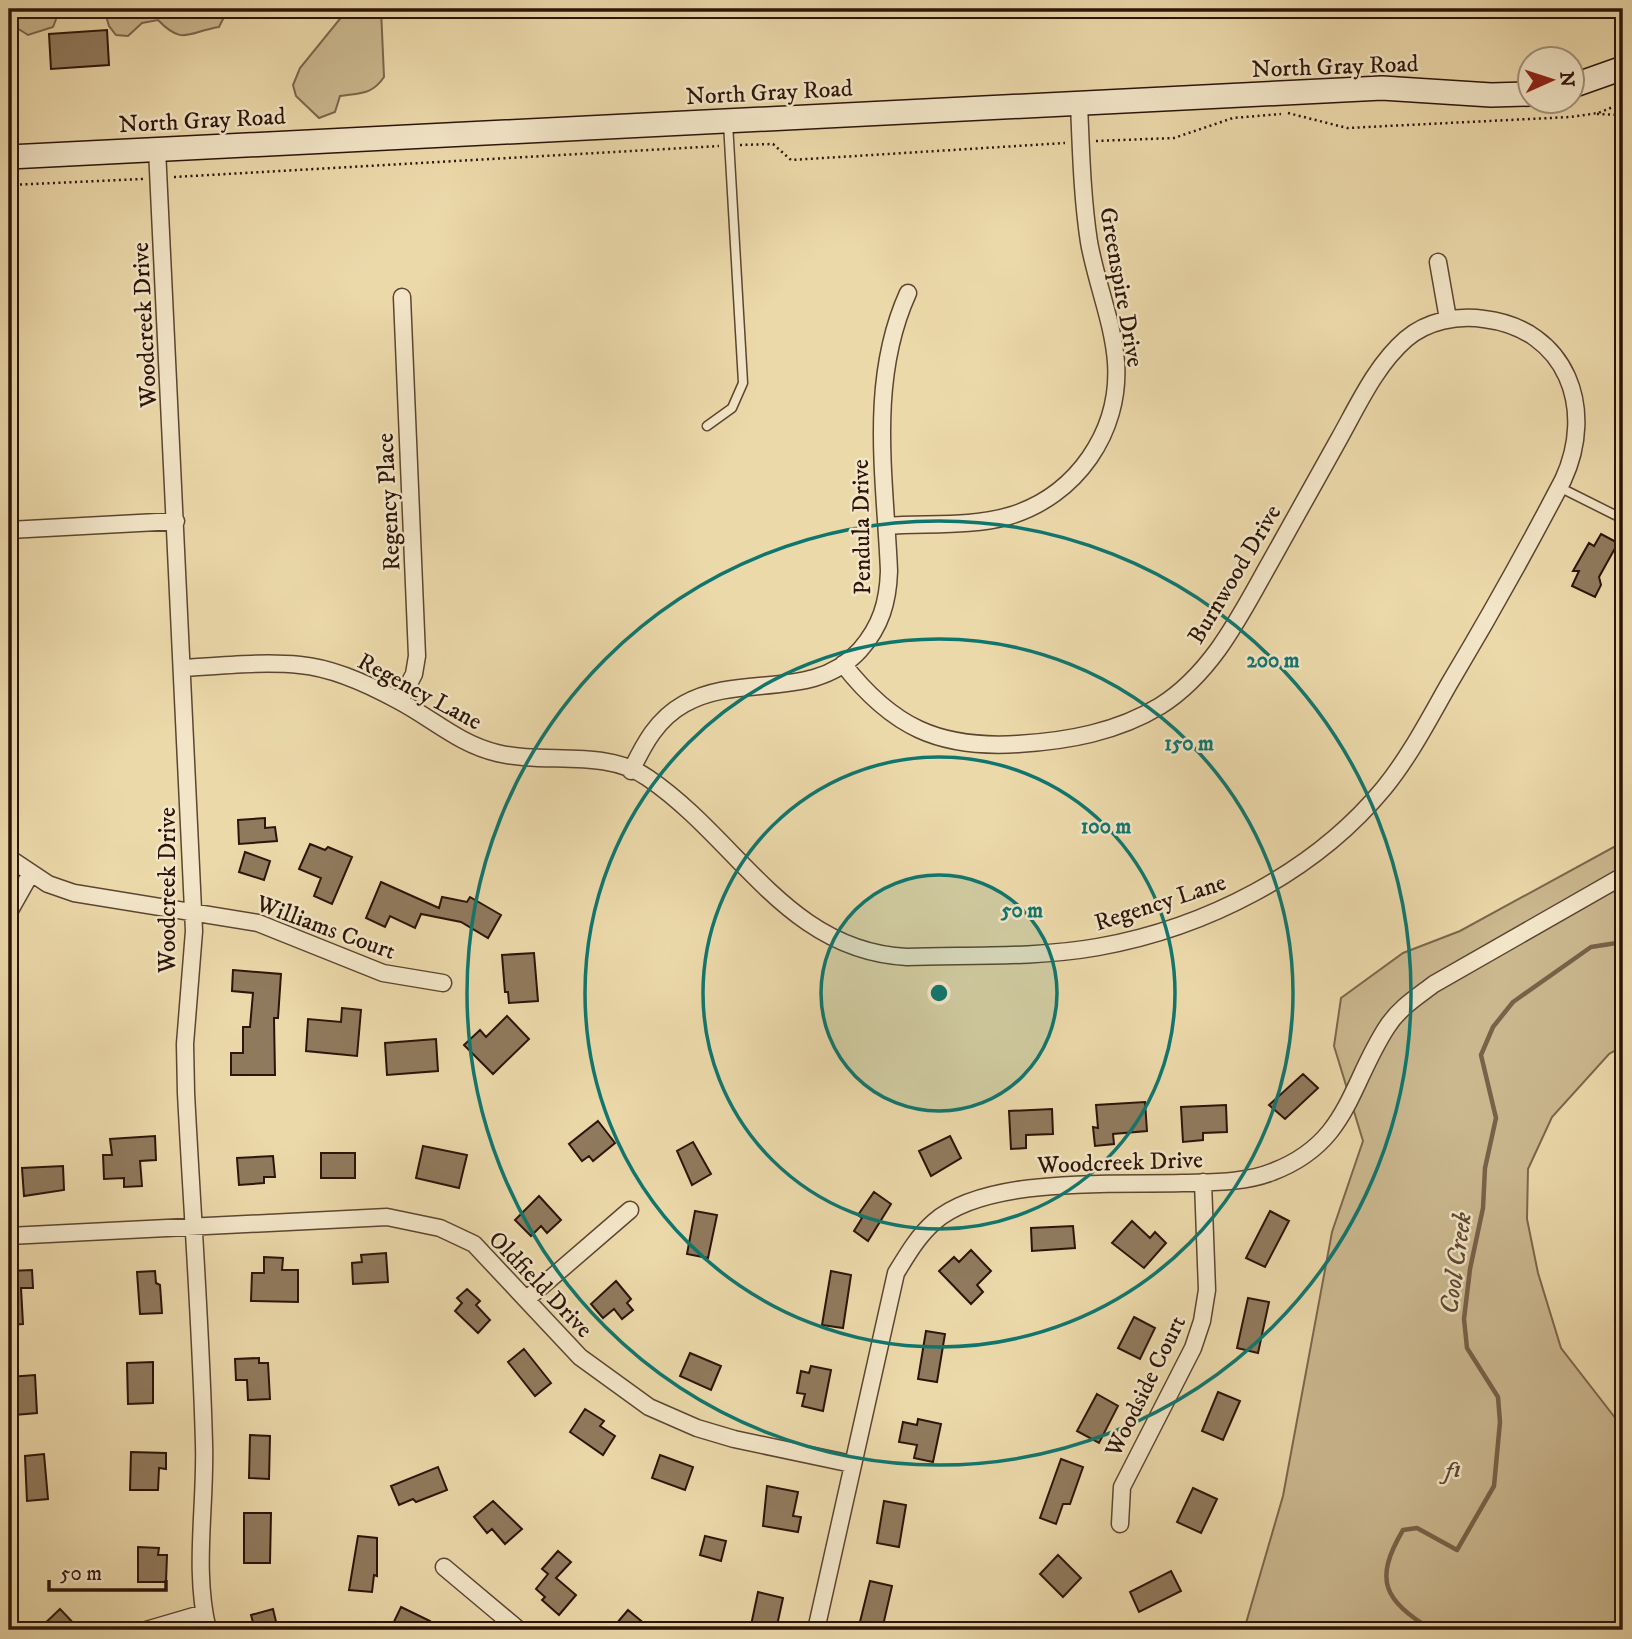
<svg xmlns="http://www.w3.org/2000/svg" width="1632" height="1639" viewBox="0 0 1632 1639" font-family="'IM FELL DW Pica',serif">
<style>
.green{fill:#cbb88f;stroke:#7c664c;stroke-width:2}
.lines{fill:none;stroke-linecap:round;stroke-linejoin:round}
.stream{stroke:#786249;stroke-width:4.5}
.building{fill:#907a5d;stroke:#2c1409;stroke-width:2}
.lane-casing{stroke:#5c4531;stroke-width:11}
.street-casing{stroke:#5c4531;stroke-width:19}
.secondary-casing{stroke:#2c1409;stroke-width:26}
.path{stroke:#2c1409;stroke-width:2.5;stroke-dasharray:2 3.5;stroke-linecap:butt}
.lane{stroke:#f3e6c8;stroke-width:8}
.street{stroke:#f3e6c8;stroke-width:16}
.secondary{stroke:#f3e6c8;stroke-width:23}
.ring{fill:none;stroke:#0f766e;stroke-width:3.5}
.labels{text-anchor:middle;stroke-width:5;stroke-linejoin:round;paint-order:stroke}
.street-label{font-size:24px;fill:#2c1409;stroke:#f3e6c8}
.park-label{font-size:24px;font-style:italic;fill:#5c4531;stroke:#f3e6c8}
.water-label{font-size:26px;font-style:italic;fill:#5f4833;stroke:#f3e6c8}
.centre{fill:#0f766e;stroke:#f3e6c8;stroke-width:3.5}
.ring-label{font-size:21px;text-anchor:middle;font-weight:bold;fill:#0f766e;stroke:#f3e6c8;stroke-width:5;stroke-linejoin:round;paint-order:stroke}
</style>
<rect width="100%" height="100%" fill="#ecd9aa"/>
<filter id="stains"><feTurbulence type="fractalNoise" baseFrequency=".00286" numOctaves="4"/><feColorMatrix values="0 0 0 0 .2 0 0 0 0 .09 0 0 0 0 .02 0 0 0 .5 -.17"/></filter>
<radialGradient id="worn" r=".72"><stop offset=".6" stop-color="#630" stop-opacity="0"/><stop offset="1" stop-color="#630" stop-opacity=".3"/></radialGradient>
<path class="green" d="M9,9h51l-7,18 -25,8 -19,-12z
M104,9h121l1,4 -7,14c-31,5 -36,19 -61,-7l-16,3 -14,13 -12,-1 -7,-9z
M344,9h37l3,68c-12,18 -24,16 -44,19l-5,16 -16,6 -23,-22 -3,-11 7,-17 44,-54z
M1623,842v204l-14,8 -57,63 -24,52 -1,50 11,54 23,75 62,80v202h-379l39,-134 49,-264 31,-91 -29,-95 7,-48 62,-45 57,-22z"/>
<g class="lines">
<path class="stream" d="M1432,1630c-48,-30 -59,-49 -29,-100l14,-2 40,22 37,-64 6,-64 -2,-25 -31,-49 -3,-29 6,-50 13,-61 2,-40 11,-50 -15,-63 12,-28 20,-25 78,-55 32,-5"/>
</g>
<path class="building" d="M107,30l2,35 -58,4 -2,-35z
M1601,534l17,9 -19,34 2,8 -6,12 -23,-11 7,-15h-6l16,-28 5,3z
M265,818v10l10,-1 2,14 -38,3 -1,-24z
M310,844l15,6 3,-3 24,10 -20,47 -18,-8 7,-18 -22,-9z
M245,852l25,9 -6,19 -25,-8z
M381,882l58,26 3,-11 25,5 3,-5 31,18 -13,23 -27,-16 -40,-8 -6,14 -25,-12 -5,11 -19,-9z
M534,953l4,48 -29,2 -1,-11h-3l-3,-37z
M233,970l48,4 -3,44h-4l1,57h-44v-22h12v-26h7l3,-34 -21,-2z
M342,1008l19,2 -4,46 -51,-5 2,-32 33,3z
M507,1016l22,23 -36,35 -29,-29 16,-15 6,7z
M436,1039l2,32 -51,4 -2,-32z
M1303,1074l15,14 -33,31 -16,-14z
M1145,1102l2,29 -34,3 1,10 -19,2 -2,-19 5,1 -2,-23z
M1226,1105l1,27 -24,1v7l-20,2 -2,-35z
M1052,1109l1,25 -27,1v13l-15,1 -2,-38z
M598,1121l17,22 -22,18 -4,-5 -7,5 -13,-17z
M155,1136l1,24 -16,1 2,25 -18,1v-9l-20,1 -1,-24h9l-2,-16z
M950,1136l11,22 -30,18 -12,-25z
M693,1142l18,32 -19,11 -15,-34z
M423,1146l44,9 -8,33 -43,-10z
M321,1153h34v25h-34z
M273,1156l2,21h-11v6l-25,2 -2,-27z
M63,1166l1,24 -40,6 -2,-28z
M874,1192l17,12 -23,37 -14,-10 8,-13 -4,-3z
M539,1196l22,24 -14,13 -6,-7 -10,10 -16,-16z
M695,1211l22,4 -9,43 -21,-4z
M1270,1211l19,10 -24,46 -19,-9z
M1132,1221l18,17 5,-6 11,11 -22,25 -32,-25z
M1073,1226l2,22 -43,3 -1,-23z
M971,1250l20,21 -14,14 6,7 -12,12 -32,-33 15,-14 5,5z
M386,1253l2,29 -35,2 -1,-21 10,-1 -1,-7z
M264,1257l19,1 -1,12h16v32l-47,-1 1,-28h12z
M32,1270l1,18h-12l2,36 -14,1v-54z
M155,1271l1,12 4,2 2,28 -22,1 -3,-42z
M831,1271l20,4 -8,53 -21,-3z
M616,1281l15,18 -4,4 6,7 -11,9 -8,-10 -11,9 -12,-14z
M467,1289l13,12 -4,4 14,15 -12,13 -23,-22 7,-8 -5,-5z
M1248,1298l21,4 -11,51 -21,-5z
M1134,1317l21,11 -15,31 -22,-11z
M926,1331l19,3 -8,48 -19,-3z
M524,1349l27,34 -16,13 -27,-34z
M690,1353l31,13 -10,24 -31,-14z
M259,1358v5h9l2,36 -22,1 -1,-20h-11l-1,-21z
M153,1362v41l-25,1 -1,-41z
M811,1366l20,4 -8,41 -21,-5 3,-12 -8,-1 4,-22 8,2z
M35,1375l2,38 -22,2 -1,-26 -5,1v-13z
M1218,1392l22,9 -17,39 -21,-9z
M1097,1394l21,12 -19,37 -22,-12z
M585,1409l19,12 -4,5 15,10 -12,19 -33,-23z
M918,1419l23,5 -8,38 -19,-4 3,-13 -18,-3 4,-20 14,3z
M250,1435l20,1 -1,43 -20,-1z
M131,1452l35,1v16l-7,-1 -1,22h-28z
M44,1454l4,45 -21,2 -2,-45z
M660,1455l33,12 -8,23 -33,-12z
M1061,1459l22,8 -13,37h-7l-7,20 -16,-6z
M438,1467l9,23 -31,12 -3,-3 -14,6 -8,-19z
M767,1486l31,6 -5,24 8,1 -3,15 -35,-6z
M1193,1488l24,11 -16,34 -24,-11z
M493,1501l29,28 -17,15 -13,-15 -5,4 -13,-16z
M884,1501l22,4 -7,42 -22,-4z
M244,1513h27l-1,50h-26z
M358,1536l19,2v38l-3,-1 -2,17 -23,-2z
M705,1536l21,5 -5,20 -21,-6z
M138,1547l21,1 -1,7h9l-1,27h-28z
M558,1551l13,11 -15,16 20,17 -17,20 -17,-15 3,-3 -9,-8 12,-15 -6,-5z
M1058,1555l23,23 -18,19 -23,-23z
M1171,1571l10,20 -42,21 -9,-20z
M870,1581l22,5 -10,44h-24z
M758,1592l25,6 -7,32h-26z
M401,1607l29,14 -4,9h-36z
M60,1609l20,21h-42z
M273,1609l5,21h-23l-4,-15z
M628,1610l24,20h-41z"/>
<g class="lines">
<g class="lane-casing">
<path id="lane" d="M707,426l25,-18 11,-25 -15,-260
M1559,487l64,32"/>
</g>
<g class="street-casing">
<path id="street" d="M157,149l37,782 -9,113 1,49c6,117 15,234 18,351 2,61 -11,127 4,186
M1438,262l10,57
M887,526c39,-3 84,1 122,-10 67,-20 112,-84 107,-154 -3,-40 -20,-80 -27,-120 -7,-46 -8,-92 -10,-138
M9,530l167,-9
M183,668c38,-2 79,-7 117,-3 34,3 70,20 99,36 34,18 60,43 98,52 48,12 108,-5 151,25 91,62 139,173 259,179 62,-2 129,1 191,-10 107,-19 216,-74 286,-159 26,-32 45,-69 65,-104 40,-67 78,-135 114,-204 33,-71 4,-151 -79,-161 -27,-4 -57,2 -78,20 -30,26 -48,66 -67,100 -22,40 -45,80 -67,120 -30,53 -58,113 -112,147 -43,26 -92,35 -142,38 -79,5 -126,-17 -175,-80
M400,701l14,-27 3,-18 -15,-359
M631,771c13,-27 26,-52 53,-67 56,-32 129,-2 176,-54 21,-24 28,-48 29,-79 -4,-94 -21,-190 19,-278
M9,858l39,26 26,9 184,30 125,50 60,10
M9,912l22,-39
M9,1236l378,-19 53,11 34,16 106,113 69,50 48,21 37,11 118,25
M528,1298l102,-88
M1120,1524l2,-37 71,-139 9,-27 5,-31 -4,-108
M444,1567l75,63
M146,1630l58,-17
M816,1630l80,-357c11,-18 22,-37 38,-51 52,-46 181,-37 248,-39 29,-1 63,0 90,-11 77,-29 77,-87 115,-145 12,-19 30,-30 47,-43l189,-108"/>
</g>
<g class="secondary-casing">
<path id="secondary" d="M1572,86l51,-18
M9,157l1373,-69 109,7 39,-1"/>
</g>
<path class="path" d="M1288,113l59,15 223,-11 28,-4 25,-10
M1597,114l26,1
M1096,141l78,-3 59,-20 48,-4
M740,145l33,-1 18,16 274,-17
M174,177l545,-31
M9,185l134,-6"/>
<use href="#lane" class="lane"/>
<use href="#street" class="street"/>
<use href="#secondary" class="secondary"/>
</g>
<circle cx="939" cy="993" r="118" fill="#0f766e" fill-opacity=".12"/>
<g class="ring">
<circle cx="939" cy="993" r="118"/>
<circle cx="939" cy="993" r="236"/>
<circle cx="939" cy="993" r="354"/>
<circle cx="939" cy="993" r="472"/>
</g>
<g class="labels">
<g class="street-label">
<text transform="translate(1335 66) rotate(-2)" y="8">North Gray Road</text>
<text transform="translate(769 92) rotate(-3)" y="8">North Gray Road</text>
<text transform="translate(202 120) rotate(-3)" y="8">North Gray Road</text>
<text transform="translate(1122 287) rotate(80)" y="8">Greenspire Drive</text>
<text transform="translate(144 325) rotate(-93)" y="8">Woodcreek Drive</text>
<text transform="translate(388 502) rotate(-93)" y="8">Regency Place</text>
<text transform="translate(861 527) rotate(-91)" y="8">Pendula Drive</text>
<text transform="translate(1234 574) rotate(-59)" y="8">Burnwood Drive</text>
<text transform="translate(420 691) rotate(28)" y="8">Regency Lane</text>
<text transform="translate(167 890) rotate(-90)" y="8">Woodcreek Drive</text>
<text transform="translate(1160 902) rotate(-18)" y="8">Regency Lane</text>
<text transform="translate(326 927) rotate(20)" y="8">Williams Court</text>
<text transform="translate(1120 1162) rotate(-2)" y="8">Woodcreek Drive</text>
<text transform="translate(541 1284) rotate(46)" y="8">Oldfield Drive</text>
<text transform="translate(1145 1386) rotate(-64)" y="8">Woodside Court</text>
</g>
<g class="park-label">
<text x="1453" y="1477">f1</text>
</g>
<g class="water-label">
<text transform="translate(1455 1263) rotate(-82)" y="9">Cool Creek</text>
</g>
</g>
<circle cx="939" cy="993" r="10" class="centre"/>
<g class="ring-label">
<text x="1273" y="667">200 m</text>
<text x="1189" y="750">150 m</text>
<text x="1106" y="833">100 m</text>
<text x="1022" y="917">50 m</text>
</g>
<rect width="1632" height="1639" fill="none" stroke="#ecd9aa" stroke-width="35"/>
<rect x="10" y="10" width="1611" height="1618" fill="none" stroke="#2c1409" stroke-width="3.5"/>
<rect x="18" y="18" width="1597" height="1604" fill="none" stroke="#2c1409" stroke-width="2"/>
<g transform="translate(1551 80) rotate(87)"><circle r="33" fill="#f3e6c8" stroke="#a3927c" stroke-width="2"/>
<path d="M0-5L12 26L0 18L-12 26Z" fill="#8f2418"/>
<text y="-10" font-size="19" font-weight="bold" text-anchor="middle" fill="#2c1409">N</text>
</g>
<path d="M49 1580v10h117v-10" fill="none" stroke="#2c1409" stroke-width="3.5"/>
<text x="60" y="1580" font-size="21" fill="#2c1409" stroke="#f3e6c8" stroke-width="5" paint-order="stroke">50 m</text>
<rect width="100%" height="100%" filter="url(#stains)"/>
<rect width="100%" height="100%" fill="url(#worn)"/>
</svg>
